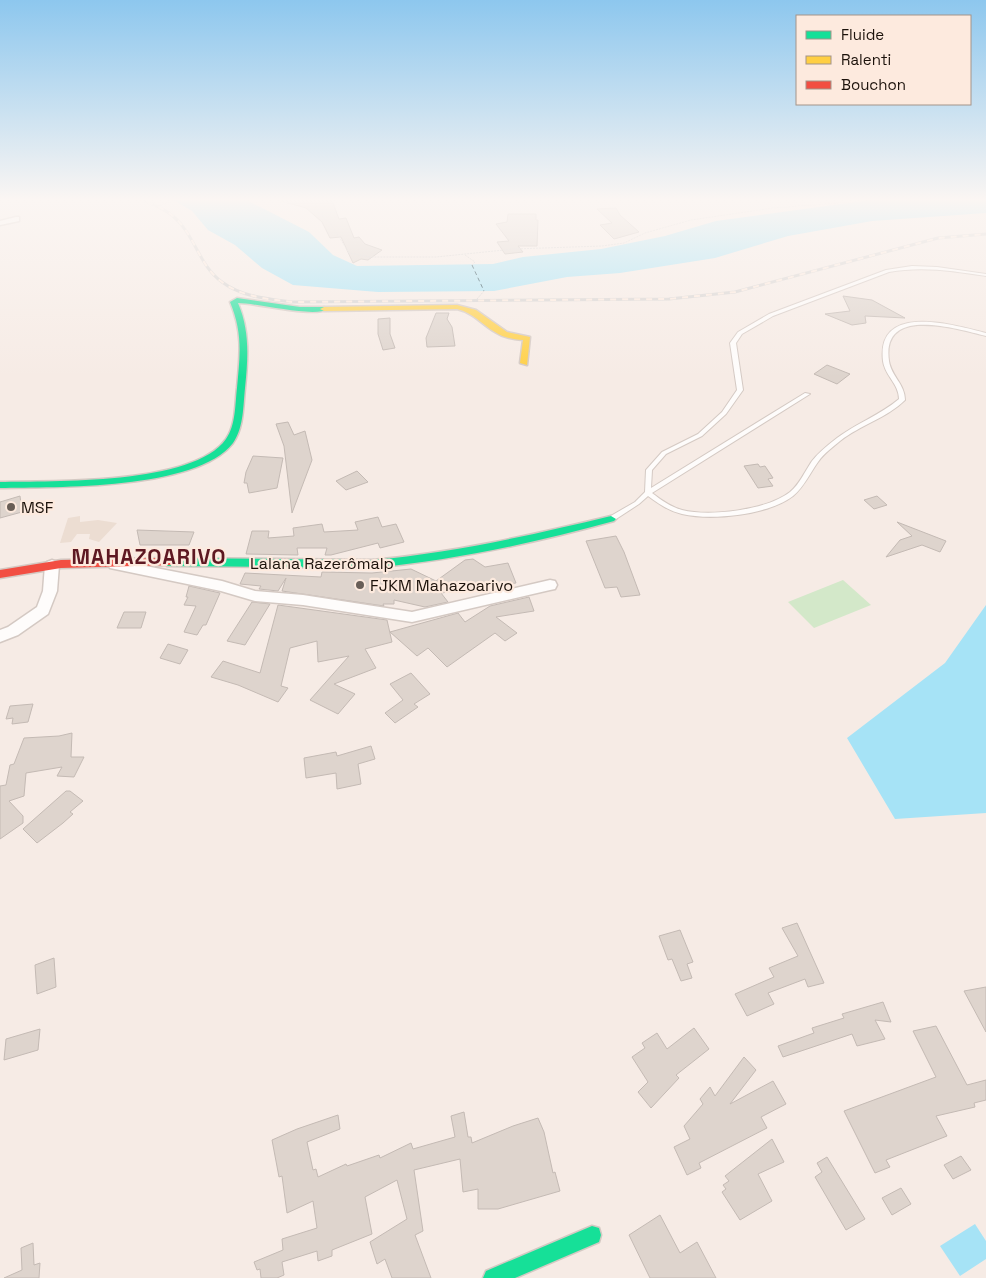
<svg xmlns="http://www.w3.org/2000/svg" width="986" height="1278" viewBox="0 0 986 1278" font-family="'Space Grotesk',sans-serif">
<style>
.education{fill:#ecddd2}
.green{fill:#d3e8c9}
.water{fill:#a6e3f6}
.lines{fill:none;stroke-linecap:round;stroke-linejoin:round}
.ferry{stroke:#1c4553;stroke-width:1;stroke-dasharray:4 3;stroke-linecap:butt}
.building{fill:#ded4cd;stroke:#c4bab4}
.lane-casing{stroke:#d4c9c3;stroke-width:2}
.street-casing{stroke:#d4c9c3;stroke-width:3}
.fast-casing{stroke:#d4c9c3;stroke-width:3}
.slow-casing{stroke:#d4c9c3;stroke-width:3}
.jam-casing{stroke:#d4c9c3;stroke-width:3}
.path{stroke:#d7d3d1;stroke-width:1;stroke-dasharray:2 1;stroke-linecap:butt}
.lane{fill:#fefcfb;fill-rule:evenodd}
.street{fill:#fefcfb;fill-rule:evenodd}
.fast{fill:#16e098;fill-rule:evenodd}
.slow{fill:#ffcf43;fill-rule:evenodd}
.jam{fill:#f24e42;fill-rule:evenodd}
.rail-casing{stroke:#d5d2d0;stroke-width:3}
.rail{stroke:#fdeade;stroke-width:2;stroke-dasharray:6;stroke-linecap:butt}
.poi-dot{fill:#685e57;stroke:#fdeade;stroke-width:2}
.labels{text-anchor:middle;stroke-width:4.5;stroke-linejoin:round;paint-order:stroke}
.poi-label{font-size:16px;fill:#1c120b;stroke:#fdeade;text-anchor:start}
.street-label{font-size:16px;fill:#1c120b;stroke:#fdeade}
.district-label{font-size:21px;font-weight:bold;letter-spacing:1px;fill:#5e1822;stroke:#fdeade}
</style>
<rect width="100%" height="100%" fill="#f6ebe5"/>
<path class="education" d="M80,516v6l18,-2 19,3 -18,19 -10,-3 1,-5h-13l-6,8 -11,1 8,-25z"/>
<path class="green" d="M843,580l28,25 -57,23 -26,-26z"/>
<path class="water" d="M170,198h73l66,34 24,23 24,11 136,-2 30,-7 78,-8 64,-13 51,-15 168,-23h102v15l-114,8 -84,15 -73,22 -95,15 -53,4 -73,14 -116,1 -85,-7 -31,-17 -27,-23 -27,-15 -16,-19z
M986,605v208l-91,6 -48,-81 98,-75z
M975,1224l11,17v18l-26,17 -20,-30z"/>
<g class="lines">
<path class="ferry" d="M174,200l7,-2
M472,265l12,26"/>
</g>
<path class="building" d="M282,198h49l8,21 7,-1 8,20 5,-1 6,7 17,6 -14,10 -7,-1 -8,4 -12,-26 -11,1 -8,-16 -16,-14 -25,-7z
M616,208l4,7 19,17 -25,7 -14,-14 12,-2 -15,-14z
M508,214h28v6h2l-1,26h-19l5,6 -18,2 -8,-12 12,-1 -13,-17 11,-2z
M843,296l29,4 33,18 -40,-2 1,7 -14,2 -27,-11 25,-3z
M436,313h13l-2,6 5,8 3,19 -28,1 -1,-9z
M390,318v16l5,14 -12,2 -5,-16v-15z
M827,365l23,9 -13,10 -23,-10z
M288,422l6,13 11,-4 7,29 -20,53 -8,-67 -8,-22z
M253,456l30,2 -6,30 -28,5 -2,-10h-3l2,-11z
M758,464l2,3 5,-1 8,12 -5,1 5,7 -15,2 -14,-22z
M357,471l11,11 -22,8 -10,-9z
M20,496l2,16 -22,6v-16z
M877,496l10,9 -13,4 -10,-9z
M378,517l4,10 14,-3 8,18 -24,6 -2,-5 -47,12h-6l2,-7h-30l1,7 -52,-1 6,-23h17l-1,7 26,-2 -1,-8 29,-4 2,8 34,-2 -3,-8z
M897,522l49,19 -6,11 -18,-7 -36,12 14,-17 12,-4z
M137,530l57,2 -5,13h-49z
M616,536l8,16 16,43 -19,2 -4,-10 -12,1 -19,-47z
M473,559l12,8 23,-4 8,20 -75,10 7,9 -23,5 -31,-7v4h-11l1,2 -102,-15 4,-13 -8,13 -19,-2 2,-3 -21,-2 5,-11 76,4 1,-5 50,1 39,-4 25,12 29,-21z
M189,586l31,7 -14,32h-3l-6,10 -13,-3 12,-26 -12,-1 4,-8h-2z
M529,597l5,14 -38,6 21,16 -12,8 -10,-8 -48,34 -19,-19 -11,8 -27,-24 68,-19 7,9 25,-16z
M252,602l18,2 -25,41 -18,-4z
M278,605l109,15 5,22 -27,7 11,19 -42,16 21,10 -17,20 -28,-14 39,-44 -31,6 -1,-21 -27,7 -9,38 7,2 -10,14 -40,-17 -27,-8 12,-16 37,12z
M124,612h22l-5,16h-24z
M168,644l20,6 -8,14 -20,-6z
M411,673l19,21 -16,10 4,3 -23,16 -10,-10 18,-13 -13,-16z
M33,704l-5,18 -16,2 1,-6 -7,1 4,-13z
M72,733l-1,24h13l-10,20 -17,-1 5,-9 -36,6 -2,23 -15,5 14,15v7l-23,16v-53l6,-1 4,-20 4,-1 10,-26 35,-2z
M371,746l4,13 -17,5 3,20 -24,5 -1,-16 -30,5 -2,-20 32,-6 1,4z
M66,791h4l13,10 -13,11 3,2 -10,9 -26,20 -14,-14z
M797,923l27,60 -16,4 -3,-8 -37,14 6,11 -27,12 -12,-22 39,-17 -5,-9 29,-12 -16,-28z
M680,930l13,32 -6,2 5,14 -11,3 -9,-22 -4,1 -9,-24z
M54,958l2,29 -19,7 -2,-29z
M986,987v45l-22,-41z
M883,1002l8,20 -16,-2 10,19 -28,7 -5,-12 -69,23 -5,-11 36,-13 -2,-5 32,-10 -2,-4z
M936,1026l31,59 19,-5v20l-12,3 1,4 -39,9 11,20 -61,24 4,7 -15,6 -31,-62 92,-34 -23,-46z
M694,1028l15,21 -33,26 3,3 -28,30 -13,-16 10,-10 -16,-25 13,-9 -3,-5 15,-10 10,16z
M40,1029l-2,21 -34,10 2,-21z
M744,1057l12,13 -26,34 43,-23 13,23 -25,13 6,11 -68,35 2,5 -14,7 -13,-28 16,-8 -6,-13 19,-22 -3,-5 10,-12 5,9z
M464,1112l4,25h3l1,6 41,-17 25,-8 6,14 9,41 2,-1 5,19 -62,18h-20v-20l-15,3 -3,-33 -46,11 9,61 -8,4 16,43h-39l-7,-19 -8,5 -7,-22 37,-23 -10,-39 -32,17 7,37 -40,16v6l-14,5 -1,-10 -35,11 2,13 -7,3h-16l-1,-9 -3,1 -3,-8 29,-12 -1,-11 35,-11 -4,-27 -26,12 -5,-37 -3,1 -7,-37 25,-11 41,-14 2,14 -33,13 6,28 3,-1 2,8 28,-13 1,2 32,-11 1,3 31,-15 2,6 42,-12 -4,-21z
M772,1139l12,23 -26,12 14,27 -32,19 -18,-28 4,-3 -3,-4 6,-4 -4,-5z
M961,1156l10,14 -18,9 -9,-14z
M827,1157l38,62 -19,11 -31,-53 7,-5 -5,-9z
M901,1188l10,16 -19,11 -10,-17z
M660,1215l20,38 17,-11 19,36h-66l-21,-43z
M33,1243l1,22 6,-2 -1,15h-35l18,-8 -1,-22z"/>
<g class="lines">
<g class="lane-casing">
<path id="lane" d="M912,266l25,1 49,7v2c-33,-5 -64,-10 -97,-4l-116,44 -31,18 -6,9 7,47 -17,24 -24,22 -36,18 -14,16 -1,18 154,-95 5,1 -158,99c9,7 19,14 30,17 28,7 85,0 108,-18 10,-8 15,-21 22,-31 7,-9 16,-16 25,-23 20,-15 43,-23 62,-39 0,-15 -14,-23 -16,-38 -7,-59 71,-36 103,-28v3c-30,-7 -105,-31 -97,25 2,15 16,23 16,39 -18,18 -45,25 -65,41 -7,6 -16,12 -22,21 -8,11 -14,25 -25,34 -25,19 -81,25 -111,18 -13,-3 -23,-10 -34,-18l-9,8 -26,17h-4l-1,-2 1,-2 26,-15 10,-10 1,-22 16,-18 36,-18 24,-22 15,-22 -7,-47 8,-11 31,-18 117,-44z"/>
</g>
<g class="street-casing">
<path id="street" d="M16,217h3v4l-19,4v-4z
M52,560l5,2 2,3 -2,26 -9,23 -30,21 -18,7v-12l8,-3 29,-20 6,-16 2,-26 2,-3z
M115,560l107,21 33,10 48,4 109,17 138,-32 5,1 2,4 -2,4 -5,1 -138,32 -109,-17 -48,-4 -34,-10 -111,-23 -2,-3 2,-3z"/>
</g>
<g class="fast-casing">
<path id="fast" d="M237,298l63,9h24l4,2c-14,9 -71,-6 -90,-6 12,28 10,55 7,85 -2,18 -1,39 -12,55 -36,47 -178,44 -233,45v-6c52,-1 194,3 226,-43 10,-14 9,-35 11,-51 3,-33 6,-55 -7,-86z
M611,516l5,3 -2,2c-79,22 -160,39 -242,47l-205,-2 -5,-4 5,-4 205,2c81,-7 160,-25 239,-44z
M592,1226l7,2 2,7 -2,7 -84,36h-32l3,-7z"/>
</g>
<g class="slow-casing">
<path id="slow" d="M457,305l19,5 31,22 23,5 -3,28 -7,-2 3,-23c-10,-1 -19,-2 -28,-8 -14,-8 -21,-19 -38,-23l-133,2 -4,-2 4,-2z"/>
</g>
<g class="jam-casing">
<path id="jam" d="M167,558l4,1 1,3 -1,3 -110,3 -61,10v-8l61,-10z"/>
</g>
<path class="path" d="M277,198h13
M317,198l-2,11 16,15 18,29 21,4h66l78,-8 88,-3 22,-3 21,-10 46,-13 82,-12 80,-6 15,-4
M156,207l18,-7
M465,255l10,7 -3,3
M477,299l7,-8"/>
<use href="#lane" class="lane"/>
<use href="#street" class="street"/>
<use href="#fast" class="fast"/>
<use href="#slow" class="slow"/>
<use href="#jam" class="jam"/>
<g class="rail-casing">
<path id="rail" d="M136,198c13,5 27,9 38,19 21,18 25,49 48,65 20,15 46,17 70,20l377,-3 66,-7 203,-54 48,-4"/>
</g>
<use href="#rail" class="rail"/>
</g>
<linearGradient id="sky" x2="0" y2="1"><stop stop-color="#8dc7ee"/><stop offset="0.53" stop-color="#fbf6f3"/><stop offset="1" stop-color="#fbf6f3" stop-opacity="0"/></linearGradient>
<rect width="986" height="377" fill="url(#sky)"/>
<g class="poi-dot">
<circle cx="11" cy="507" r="5"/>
<circle cx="360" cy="585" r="5"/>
</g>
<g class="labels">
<g class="poi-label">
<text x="21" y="513">MSF</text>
<text x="370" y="591">FJKM Mahazoarivo</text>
</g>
<g class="street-label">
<text x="322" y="569">Lalana Razerômalp</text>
</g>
<g class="district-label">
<text x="149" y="564">MAHAZOARIVO</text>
</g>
</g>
<rect x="796" y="15" width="175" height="90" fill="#fdeade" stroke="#a3948a"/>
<rect x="806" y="31" width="25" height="8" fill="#16e098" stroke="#a3948a"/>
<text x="841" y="40" font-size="15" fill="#1c120b">Fluide</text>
<rect x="806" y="56" width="25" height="8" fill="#ffcf43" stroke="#a3948a"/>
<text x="841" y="65" font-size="15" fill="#1c120b">Ralenti</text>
<rect x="806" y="81" width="25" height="8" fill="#f24e42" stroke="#a3948a"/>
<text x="841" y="90" font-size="15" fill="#1c120b">Bouchon</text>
</svg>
